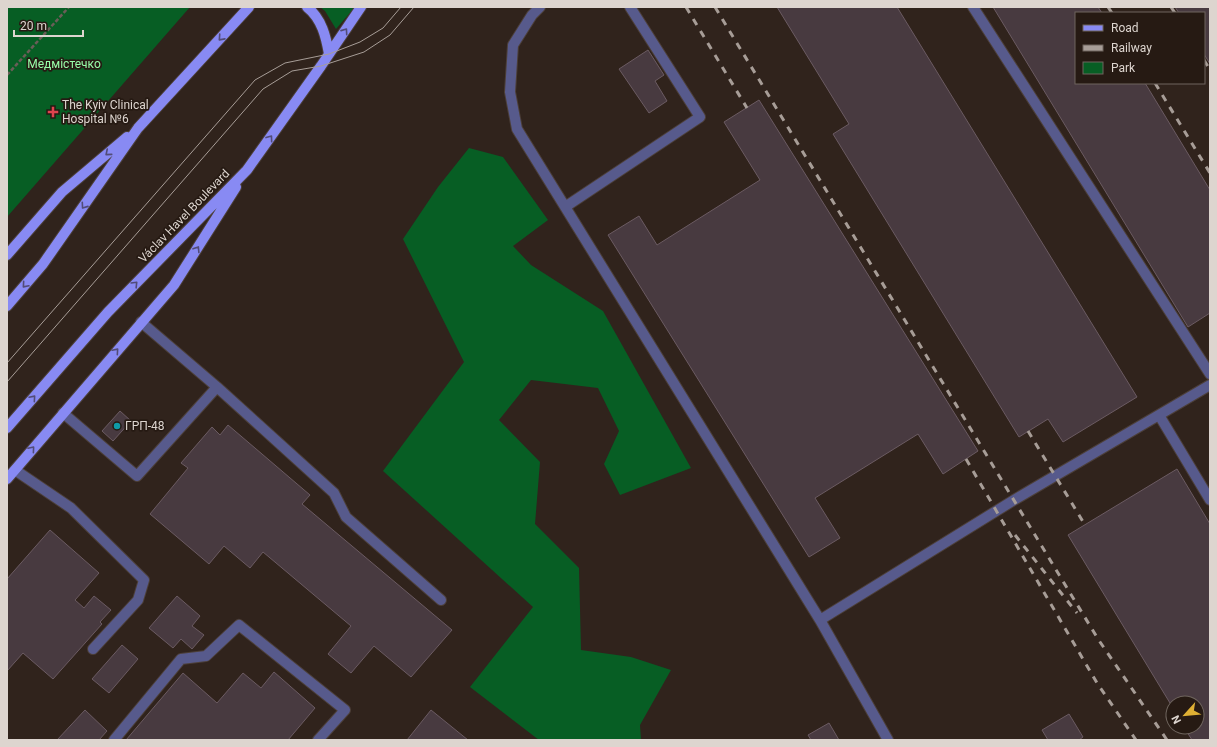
<svg xmlns="http://www.w3.org/2000/svg" width="1217" height="747" viewBox="0 0 1217 747" font-family="Roboto,sans-serif">
<style>
.green{fill:#075e24}
.building{fill:#483a40;stroke:#6b5b62}
.lines{fill:none;stroke-linecap:round;stroke-linejoin:round}
.minor-casing{stroke:#4c3f39;stroke-width:12}
.major-casing{stroke:#4c3f39;stroke-width:12}
.path{stroke:#6a5e58;stroke-width:2.5;stroke-dasharray:4 2;stroke-linecap:butt}
.minor{stroke:#575a8c;stroke-width:10}
.major{stroke:#888af3;stroke-width:10}
.tram{stroke:#a79d97;stroke-width:1}
.rail{stroke:#a79d97;stroke-width:3;stroke-dasharray:7 7;stroke-linecap:butt}
.oneway{stroke:#524c78}
.health-dot{fill:#e0444e;stroke:#261a13;stroke-width:1.5}
.culture-dot{fill:#0f9aa8;stroke:#261a13;stroke-width:1.5}
.labels{text-anchor:middle;stroke-width:3.5;stroke-linejoin:round;paint-order:stroke}
.park-label{font-size:12px;fill:#97fda8;stroke:#261a13}
.poi-label{font-size:12px;fill:#ddd5cf;stroke:#261a13;text-anchor:start}
.street-label{font-size:12px;fill:#ddd5cf;stroke:#261a13}
</style>
<rect width="100%" height="100%" fill="#30231c"/>
<path class="green" d="M7,7h183l-183,210z
M320,7h35l-19,22 -11,-18z
M469,148l34,9 45,63 -35,26 18,19 72,46 88,157 -71,27 -16,-31 15,-33 -21,-43 -67,-8 -32,40 41,42 -5,62 44,44 2,82 50,7 40,13 -31,55 1,15h-102l-69,-53 63,-80 -150,-136 81,-109 -61,-123 35,-52z"/>
<path class="building" d="M777,7h120l240,390 -74,45 -15,-23 -29,18 -186,-303 16,-10z
M993,7h105l4,6h-26v70h69l65,107v123l-22,14z
M1175,7h35v57l-6,-10v-41h-25z
M648,50l16,25 -9,6 12,20 -18,12 -30,-44z
M759,100l219,351 -35,23 -25,-40 -103,64 25,40 -31,19 -201,-322 31,-19 18,29 103,-65 -36,-58z
M120,411l11,10 -18,20 -11,-10z
M228,425l82,70 -8,9 150,126 -41,47 -37,-31 -23,27 -23,-19 23,-28 -88,-74 -13,16 -26,-22 -15,18 -59,-50 38,-46 -7,-5 31,-36 8,8z
M1177,469l33,55v216h-18l-8,-13h13v-24h-24v5l-105,-173z
M50,530l49,43 -24,27 9,8 10,-12 17,14 -11,12 2,2 -49,55 -30,-26 -16,18v-92z
M177,596l23,20 -8,10 12,9 -12,14 -11,-10 -8,9 -24,-20z
M122,645l16,14 -29,34 -17,-14z
M274,672l41,36 -27,32h-162l57,-67 34,30 26,-30 18,15z
M85,710l22,21 -8,9h-42z
M431,710l37,30h-61z
M1069,714l14,23 -4,3h-31l-6,-10z
M829,723l10,17h-28l-3,-5z"/>
<g class="lines">
<g class="minor-casing">
<path id="minor" d="M540,7l-8,8 -19,30 -3,47 7,37 303,491 68,120
M973,7l237,367
M565,207l135,-90 -70,-110
M217,387l117,106 12,24 95,83
M63,413l74,63 80,-89 -76,-65
M1159,415l51,85
M15,470l56,38 73,72 -6,20 -45,49
M820,620l194,-120 196,-115
M114,740l67,-81 25,-3 33,-31 106,85 -27,30"/>
</g>
<g class="major-casing">
<path id="major" d="M307,7c15,12 19,30 22,47
M7,255l55,-63 65,-55
M7,306l36,-42 95,-136 111,-121
M7,428l101,-116 139,-142 74,-104 40,-59
M7,479l167,-194 62,-98"/>
</g>
<path class="path" d="M7,75l62,-68"/>
<use href="#minor" class="minor"/>
<use href="#major" class="major"/>
<path class="tram" d="M7,363l248,-283 30,-17 44,-9 31,-12 23,-14 18,-21
M7,382l256,-293 29,-18 29,-5 43,-14 26,-17 24,-28"/>
<path class="rail" d="M686,7l61,101
M715,7l383,632 69,101
M1108,7l4,6
M1171,7l4,6
M1204,60l6,10
M1155,83l55,90
M1028,431l57,94
M966,459l131,224 39,57
M1015,535l62,78"/>
</g>
<defs><path id="oneway-chevron" d="M-2-3.5L2.5 0L-2 3.5" fill="none" stroke-width="1.6" stroke-linecap="round" stroke-linejoin="round"/></defs>
<g class="oneway">
<use href="#oneway-chevron" transform="translate(345 31) rotate(-55)"/>
<use href="#oneway-chevron" transform="translate(221 38) rotate(132)"/>
<use href="#oneway-chevron" transform="translate(270 138) rotate(-54)"/>
<use href="#oneway-chevron" transform="translate(108 153) rotate(140)"/>
<use href="#oneway-chevron" transform="translate(84 206) rotate(125)"/>
<use href="#oneway-chevron" transform="translate(197 249) rotate(-58)"/>
<use href="#oneway-chevron" transform="translate(135 284) rotate(-46)"/>
<use href="#oneway-chevron" transform="translate(25 285) rotate(131)"/>
<use href="#oneway-chevron" transform="translate(116 351) rotate(-49)"/>
<use href="#oneway-chevron" transform="translate(33 398) rotate(-49)"/>
<use href="#oneway-chevron" transform="translate(32 449) rotate(-50)"/>
</g>
<path class="health-dot" d="M51 106h4v4h4v4h-4v4h-4v-4h-4v-4h4z"/>
<circle class="culture-dot" cx="117" cy="426" r="4"/>
<g class="labels">
<g class="park-label">
<text x="64" y="68">Медмістечко</text>
</g>
<g class="poi-label">
<text x="62" y="109">The Kyiv Clinical<tspan x="62" dy="14">Hospital №6</tspan></text>
<text x="125" y="430">ГРП-48</text>
</g>
<g class="street-label">
<text transform="translate(184 216) rotate(-46)" y="4">Václav Havel Boulevard</text>
</g>
</g>
<rect width="1217" height="747" fill="none" stroke="#ddd5cf" stroke-width="16"/>
<rect x="1075" y="12" width="130" height="72" fill="#261a13" stroke="#6f655e"/>
<rect x="1083" y="25" width="20" height="6" fill="#888af3" stroke="#6f655e"/>
<text x="1111" y="32" font-size="12" fill="#ddd5cf">Road</text>
<rect x="1083" y="45" width="20" height="6" fill="#a79d97" stroke="#6f655e"/>
<text x="1111" y="52" font-size="12" fill="#ddd5cf">Railway</text>
<rect x="1083" y="62" width="20" height="12" fill="#075e24" stroke="#6f655e"/>
<text x="1111" y="72" font-size="12" fill="#ddd5cf">Park</text>
<g transform="translate(1185 715) rotate(243)"><circle r="19" fill="#261a13" stroke="#6f655e"/>
<path d="M0-3L7 15L0 10L-7 15Z" fill="#dfb034"/>
<text y="-6" font-size="11" font-weight="bold" text-anchor="middle" fill="#ddd5cf">N</text>
</g>
<path d="M14 30v6h69v-6" fill="none" stroke="#ddd5cf" stroke-width="2"/>
<text x="20" y="30" font-size="12" fill="#ddd5cf" stroke="#261a13" stroke-width="3" paint-order="stroke">20 m</text>
</svg>
